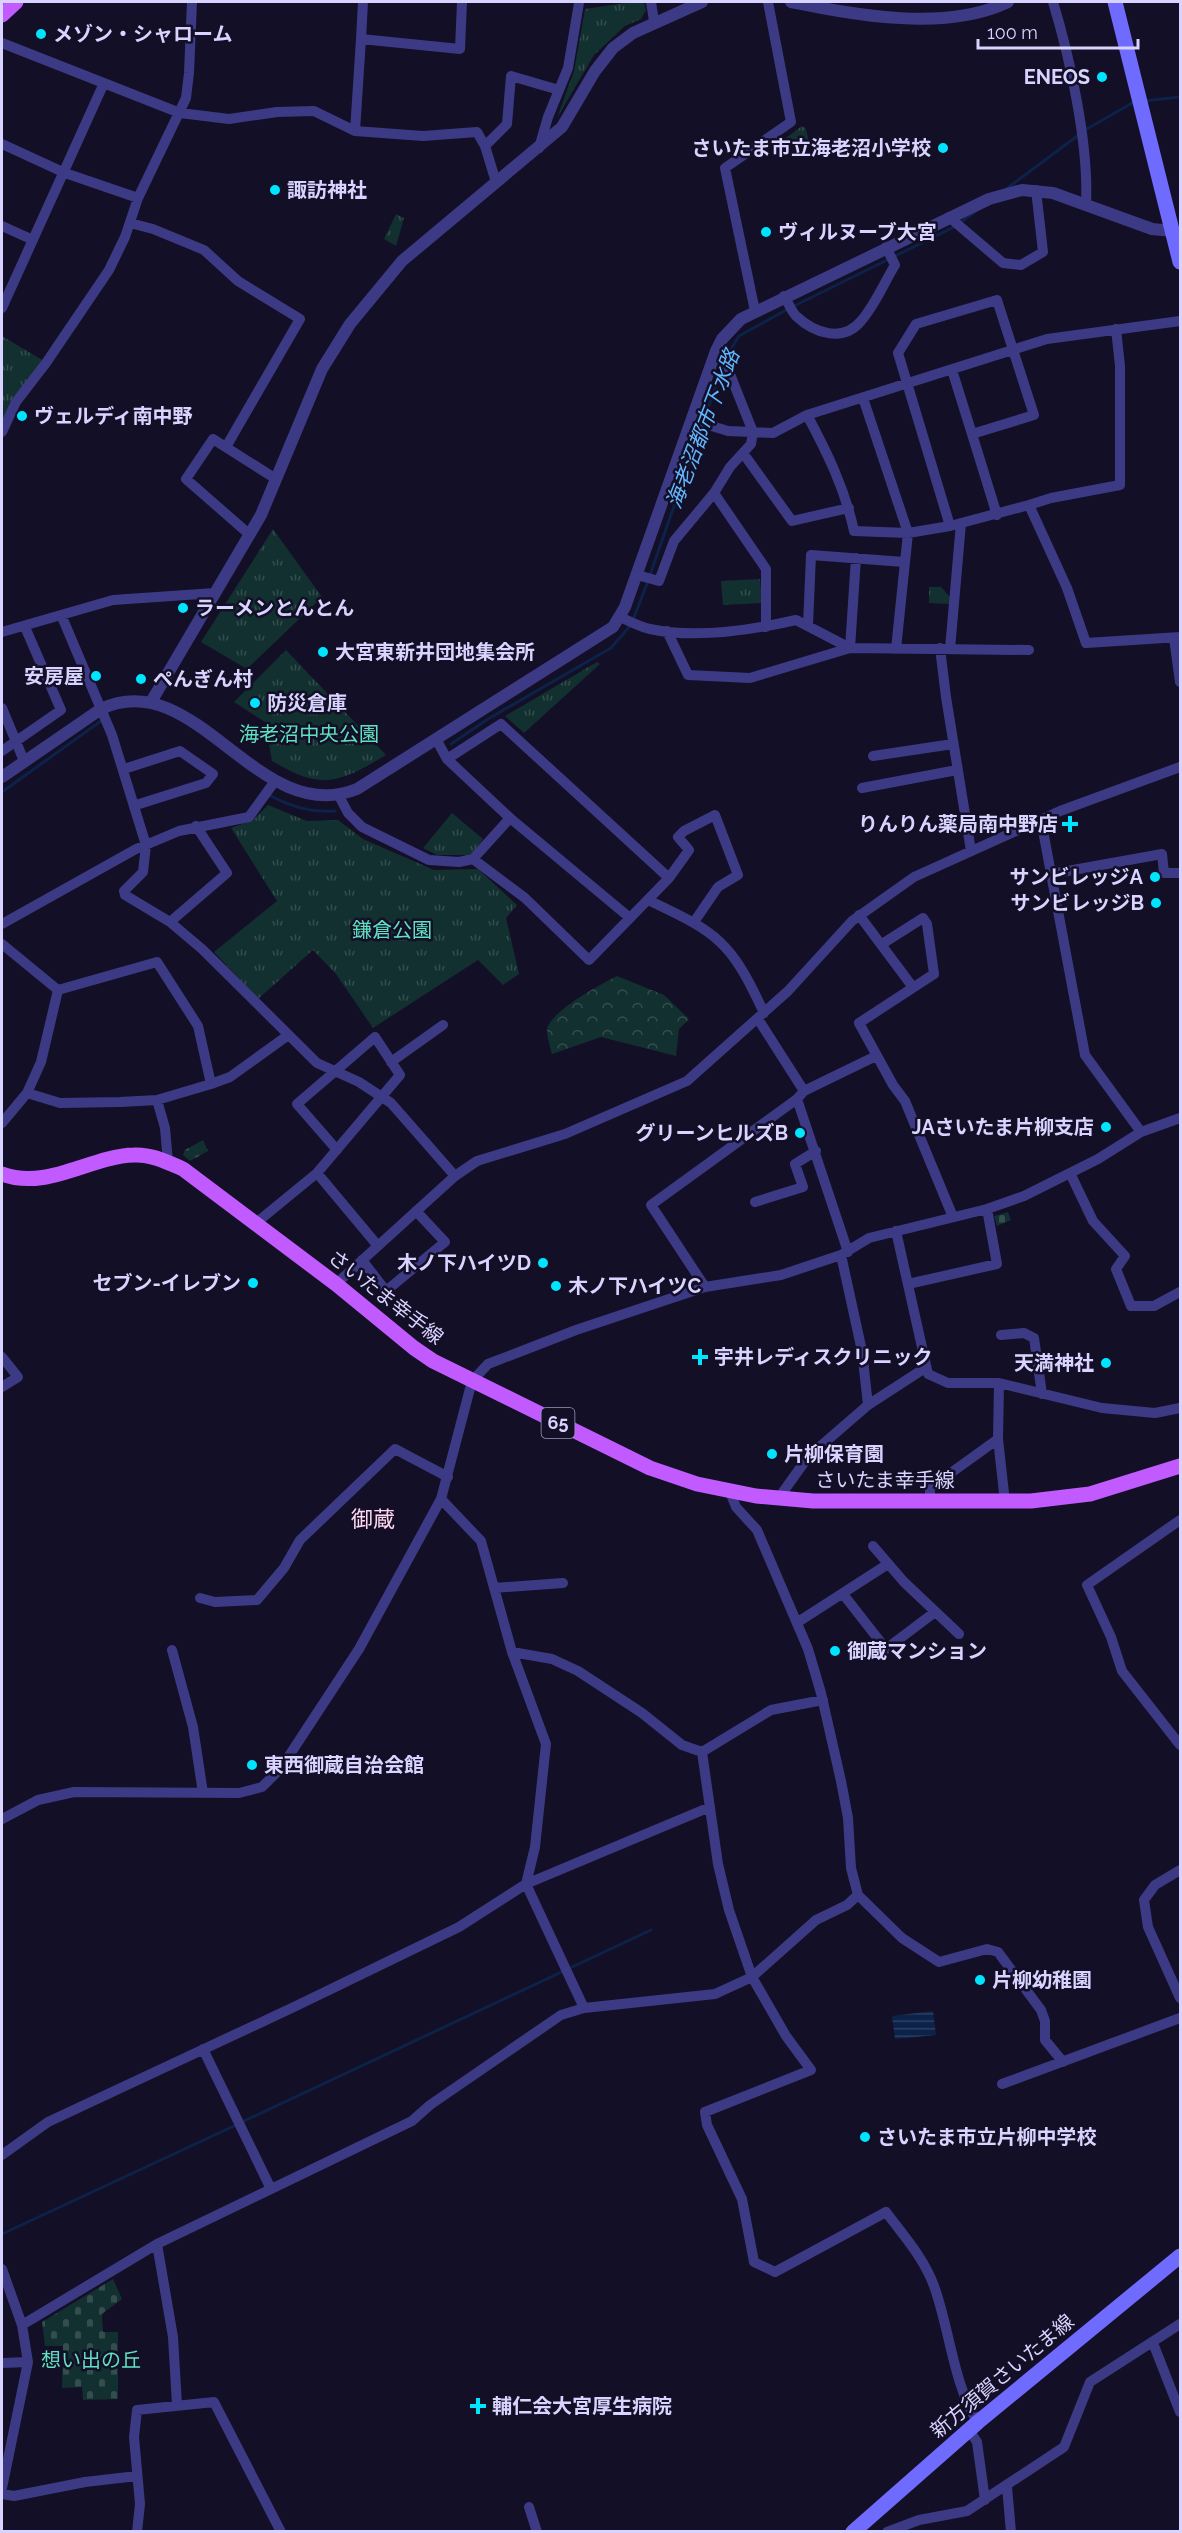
<svg xmlns="http://www.w3.org/2000/svg" width="1182" height="2533" viewBox="0 0 1182 2533" font-family="Raleway,'Noto Sans JP',sans-serif">
<style>
.forest{fill:url(#forest-crowns)}
.cemetery{fill:url(#cemetery-stones)}
.park{fill:url(#park-tufts)}
.water{fill:url(#water-rules)}
.lines{fill:none;stroke-linecap:round;stroke-linejoin:round}
.stream{stroke:#0c2248;stroke-width:3}
.minor{stroke:#3d3a85;stroke-width:10}
.tertiary{stroke:#3d3a85;stroke-width:12}
.secondary{stroke:#6f6bff;stroke-width:15}
.primary{stroke:#c25bff;stroke-width:15}
.poi-dot{fill:#00e5ff;stroke:#130f26;stroke-width:2}
.labels{text-anchor:middle;stroke-width:5;stroke-linejoin:round;paint-order:stroke}
.shield{fill:#130f26;stroke:#9e99be;stroke-width:1.5}
.shield-label{font-size:18px;font-weight:bold;fill:#d9d4ff}
.poi-label{font-size:20px;font-weight:bold;fill:#d9d4ff;stroke:#130f26;text-anchor:start}
.park-label{font-size:20px;fill:#5fe0c0;stroke:#130f26}
.street-label{font-size:20px;fill:#d9d4ff;stroke:#130f26}
.water-label{font-size:21px;font-style:italic;fill:#62b6ff;stroke:#130f26}
.quarter-label{font-size:22px;fill:#ffd6f0;stroke:#130f26}
</style>
<defs>
<pattern id="forest-crowns" width="20" height="18" patternUnits="userSpaceOnUse" patternTransform="scale(1.5)"><rect width="20" height="18" fill="#12302f"/><path d="M2 6a3 3 0 1 1 6 0M12 15a3 3 0 1 1 6 0" fill="none" stroke="#344d4e"/></pattern>
<pattern id="cemetery-stones" width="16" height="16" patternUnits="userSpaceOnUse" patternTransform="scale(1.5)"><rect width="16" height="16" fill="#12302f"/><path d="M2 7V4a2 2 0 0 1 4 0v3zM10 15v-3a2 2 0 0 1 4 0v3z" fill="#344d4e"/></pattern>
<pattern id="park-tufts" width="24" height="20" patternUnits="userSpaceOnUse" patternTransform="scale(1.5)"><rect width="24" height="20" fill="#12302f"/><path d="M3 7l-1-3M5 7V3M7 7l1-3M15 17l-1-3M17 17v-4M19 17l1-3" fill="none" stroke="#344d4e"/></pattern>
<pattern id="water-rules" width="6" height="5" patternUnits="userSpaceOnUse" patternTransform="scale(1.5)"><rect width="6" height="5" fill="#0c2248"/><path d="M0 2.5h6" fill="none" stroke="#2f4163"/></pattern>
</defs>
<rect width="100%" height="100%" fill="#130f26"/>
<path class="forest" d="M617,976l47,19 25,24 -10,10 -3,27 -75,-19 -49,17c-2,-7 -5,-17 -5,-24 2,-18 54,-46 70,-54z"/>
<path class="cemetery" d="M203,1140l5,11 -18,10 -7,-6 2,-5z
M1008,1212l3,8 -14,6 -3,-10z
M113,2279l9,20 -20,15 1,18h15v67l-35,1 -1,-13 -20,1 1,-42h-18l-3,-24z"/>
<path class="park" d="M631,2h13l2,8 -5,9 -16,7 -31,29 -37,63 17,-47 11,-62z
M802,126l4,3 4,17 -7,2 -17,-10z
M396,214l8,4 -8,28 -12,-7z
M2,336l42,25 -42,64z
M273,529l49,68 -75,72 -46,-27z
M760,579l2,24 -39,2 -2,-24z
M929,587h12l9,10v7l-21,-1z
M286,650l100,105c-47,28 -64,36 -114,6l-7,-39 -31,-20z
M597,662l3,2 -76,69 -19,-17z
M268,805l39,16 31,-1 25,19 71,31 44,-1 39,36 -11,13 13,56 -16,11 -25,-25 -105,68 -37,-54 -23,-24 -55,49 -44,-47 63,-51 -46,-73 22,-8z
M452,813l31,26 -11,16h-35l-14,-7z"/>
<path class="water" d="M933,2011l3,24 -41,4 -3,-23z"/>
<g class="lines">
<path class="stream" d="M1143,101l37,-4
M1085,130l49,-28
M1006,189l74,-55
M960,223l16,-12
M794,306l160,-79
M650,575l76,-218 13,-21 49,-27
M633,620l15,-39
M451,744l37,-25 123,-71 19,-22
M2,792l99,-71
M271,796c20,11 41,17 64,15
M242,2122l409,-192
M2,2234l234,-109"/>
<path class="minor" d="M651,2l3,19
M1053,2c17,56 36,143 33,202
M361,39l2,-37
M2,43l178,70 49,6 48,-7 37,-1 41,20 68,5 54,-4 8,14 11,36
M355,131l6,-92 99,10 2,-47
M2,144l63,29 73,25 48,-100 3,-25 3,-71
M485,146l22,-22 4,-48 48,14
M539,148l9,-31 20,-49 11,-65
M949,217l54,46 18,2 22,-13 -7,-62
M130,223l23,6 51,21 34,31 62,38 -74,128
M2,226l31,14
M784,296c4,6 7,15 12,20 18,17 47,27 65,5 14,-16 23,-38 34,-56l-9,-18
M2,308l102,-225
M755,311l-30,-143 66,-46 -23,-120
M726,364l27,68 -2,12 -21,23 -16,26 52,76v58
M952,370l20,64
M863,398l45,135 -12,116
M807,415c20,37 38,74 47,116l54,2 42,-7 79,-21 38,83 19,55 94,-6
M692,420l36,11 45,2 34,-18 240,-76 133,-18
M2,432l14,-30 30,-39 63,-93 16,-33 13,-39
M743,453l49,68 57,-13
M1029,505l22,-7 69,-13v-119l-4,-37
M950,526l-52,-173 18,-29 81,-24 37,115 -62,19 25,81
M250,535l-64,-56 27,-40 63,40
M637,575l22,6 15,-40 40,-48
M62,617l50,118 34,110 -3,27 -19,19 1,4 45,27 32,27 115,114 42,19 32,21 64,73
M620,617c9,4 20,10 30,12 45,10 102,1 146,-9l54,28 179,2
M808,625l3,-70 93,7
M667,631l21,44 62,3 100,-30 6,-90
M2,632l111,-32 102,-7
M1174,638l6,44
M940,648l6,49 25,154
M950,649l11,-126
M2,708l22,53
M436,739l11,20 54,-35 168,154 -80,82 -64,-62 -52,-39
M2,751l59,-41 -36,-83
M873,756l80,-12
M447,759l63,59 120,100
M124,769l56,-18 33,23 -7,9 -70,22
M862,788l95,-18
M338,794l10,19 14,14 67,33 30,2 14,-3 37,-41
M1041,820l44,235 56,77
M1051,874l111,-20 2,19h16
M669,878l20,-28 -11,-13 6,-6 31,-16 23,60 -20,12 -24,35
M648,900c70,33 83,41 116,113
M859,915l53,71
M170,922l57,-49 -31,-47
M2,924l134,-75 43,-18 70,-14 26,-36
M2,944l56,46
M882,944l41,-26 4,6 7,50 -75,49 34,62 12,16 48,116
M758,1019l46,72
M391,1062l52,-37
M211,1084l19,-7 57,-41
M797,1099l51,153
M157,1100l8,28 3,34
M2,1123l25,-30 14,-31 17,-72 99,-28 41,64 13,58 -54,16 -37,2 -60,1 -33,-10
M317,1173l61,73
M1070,1173l23,48 32,35 -9,13 15,37h23l26,-14
M755,1202l48,-15 -8,-23 21,-13
M256,1223l61,-50 83,-98 -25,-38 -78,67 40,46
M896,1231l32,143 20,9h51l103,25 53,5 25,-5
M841,1255l21,96 6,54
M362,1260l24,31 59,-49 -29,-31
M336,1284l119,-108 22,-15 88,-27 122,-53 101,-90 64,-70 62,-44 146,-66 120,-44
M908,1284l89,-20 -10,-55
M705,1287l-54,-82 146,-106 7,-8 72,-35
M1001,1335l23,-2 10,5 8,56
M2,1357l16,20 -16,10
M999,1383l-1,56 7,63
M730,1492l6,15 21,23 51,119 13,44 20,88 7,37 3,50 7,27 44,43 37,24 48,-13 11,3 43,58 4,11v19l18,22
M441,1499l40,42 31,111 34,92 -11,103 -9,37 58,124
M778,1499l30,-42 60,-52 57,-37
M930,1501v-13l68,-49
M1180,1520l-93,65 24,52 11,34 58,74
M873,1546l31,36 55,52
M494,1588l69,-5
M843,1594l43,55 49,-37
M200,1598l15,4 42,-2 27,-32 16,-28 95,-91 53,28
M798,1622l90,-58
M172,1650l21,77 10,66
M512,1652l40,7 26,12 64,42 40,32 20,7
M702,1752l16,112 11,46 23,67 34,59 25,34 -106,42 2,13 35,74 12,63 21,10 111,-60c17,23 38,46 48,74 15,40 20,102 44,136
M702,1752l69,-42 52,-10
M2,1819l36,-19 36,-8 165,1 23,-6 19,-19 78,-119 82,-150 31,-118 16,-17 88,-34 129,-43 76,-12 60,-20 28,-17 118,-29 37,-13 74,-37 43,-27 39,-14
M1180,1870l-25,15 -11,15 4,27 32,71
M203,2049l68,140
M1002,2084l178,-66
M2,2155l46,-33 248,-116 163,-79 67,-43 184,-77
M157,2244l16,93 4,68
M2,2269l20,56 6,37 -26,126
M22,2325l135,-81 255,-123 18,-16 131,-90 23,-7 131,-14 37,-17 64,-57 31,-15 11,-10
M1153,2343l27,69
M2,2363l26,-1
M969,2430l8,12 8,58
M1007,2487l4,45
M2,2494l12,2 71,-14 52,-6
M529,2507l8,25
M137,2532l3,-28 -6,-67 3,-27 77,-8 67,130
M887,2532l32,-12 48,-9 97,-64 26,-65 90,-58"/>
<path class="tertiary" d="M791,2c66,13 154,30 217,0
M151,702l110,-187 61,-146 28,-45 52,-63 160,-134 33,-56 18,-23 20,-15 69,-31
M2,777l99,-68c95,-45 157,120 256,80l256,-162 12,-20 91,-256 6,-12 19,-20 248,-120 33,-9 31,3 99,36 21,2"/>
<path class="secondary" d="M1115,2l65,260
M853,2532l125,-110 202,-166"/>
<path class="primary" d="M2,15l14,-13
M2,1174c45,17 88,-18 132,-19 17,-1 33,7 49,14l153,115 78,64 19,13 217,107 47,16 59,12 57,5h218l59,-7 90,-28"/>
</g>
<g class="poi-dot">
<circle cx="41" cy="34" r="6"/>
<circle cx="1102" cy="77" r="6"/>
<circle cx="943" cy="148" r="6"/>
<circle cx="275" cy="190" r="6"/>
<circle cx="766" cy="232" r="6"/>
<circle cx="22" cy="416" r="6"/>
<circle cx="183" cy="608" r="6"/>
<circle cx="323" cy="652" r="6"/>
<circle cx="96" cy="676" r="6"/>
<circle cx="141" cy="679" r="6"/>
<circle cx="255" cy="703" r="6"/>
<path d="M1067 815h6v6h6v6h-6v6h-6v-6h-6v-6h6z"/>
<circle cx="1155" cy="877" r="6"/>
<circle cx="1156" cy="903" r="6"/>
<circle cx="1106" cy="1127" r="6"/>
<circle cx="800" cy="1133" r="6"/>
<circle cx="543" cy="1263" r="6"/>
<circle cx="253" cy="1283" r="6"/>
<circle cx="556" cy="1286" r="6"/>
<path d="M697 1348h6v6h6v6h-6v6h-6v-6h-6v-6h6z"/>
<circle cx="1106" cy="1363" r="6"/>
<circle cx="772" cy="1454" r="6"/>
<circle cx="835" cy="1651" r="6"/>
<circle cx="252" cy="1765" r="6"/>
<circle cx="980" cy="1980" r="6"/>
<circle cx="865" cy="2137" r="6"/>
<path d="M475 2397h6v6h6v6h-6v6h-6v-6h-6v-6h6z"/>
</g>
<g class="labels">
<rect class="shield" x="541.5" y="1408" width="33" height="30" rx="4.5"/>
<g class="shield-label">
<text x="558" y="1429">65</text>
</g>
<g class="poi-label">
<text x="53" y="41">メゾン・シャローム</text>
<text x="1090" y="84" text-anchor="end">ENEOS</text>
<text x="931" y="155" text-anchor="end">さいたま市立海老沼小学校</text>
<text x="287" y="197">諏訪神社</text>
<text x="778" y="239">ヴィルヌーブ大宮</text>
<text x="34" y="423">ヴェルディ南中野</text>
<text x="195" y="615">ラーメンとんとん</text>
<text x="335" y="659">大宮東新井団地集会所</text>
<text x="84" y="683" text-anchor="end">安房屋</text>
<text x="153" y="686">ぺんぎん村</text>
<text x="267" y="710">防災倉庫</text>
<text x="1058" y="831" text-anchor="end">りんりん薬局南中野店</text>
<text x="1143" y="884" text-anchor="end">サンビレッジA</text>
<text x="1144" y="910" text-anchor="end">サンビレッジB</text>
<text x="1094" y="1134" text-anchor="end">JAさいたま片柳支店</text>
<text x="788" y="1140" text-anchor="end">グリーンヒルズB</text>
<text x="531" y="1270" text-anchor="end">木ノ下ハイツD</text>
<text x="241" y="1290" text-anchor="end">セブン-イレブン</text>
<text x="568" y="1293">木ノ下ハイツC</text>
<text x="714" y="1364">宇井レディスクリニック</text>
<text x="1094" y="1370" text-anchor="end">天満神社</text>
<text x="784" y="1461">片柳保育園</text>
<text x="847" y="1658">御蔵マンション</text>
<text x="264" y="1772">東西御蔵自治会館</text>
<text x="992" y="1987">片柳幼稚園</text>
<text x="877" y="2144">さいたま市立片柳中学校</text>
<text x="492" y="2413">輔仁会大宮厚生病院</text>
</g>
<g class="park-label">
<text x="309" y="741">海老沼中央公園</text>
<text x="392" y="937">鎌倉公園</text>
<text x="91" y="2367">想い出の丘</text>
</g>
<g class="street-label">
<text transform="translate(386 1297) rotate(38)" y="7">さいたま幸手線</text>
<text x="885" y="1487">さいたま幸手線</text>
<text transform="translate(1002 2376) rotate(-40)" y="7">新方須賀さいたま線</text>
</g>
<g class="water-label">
<text transform="translate(703 429) rotate(-69)" y="7">海老沼都市下水路</text>
</g>
<g class="quarter-label">
<text x="373" y="1527">御蔵</text>
</g>
</g>
<rect width="1182" height="2533" fill="none" stroke="#d9d4ff" stroke-width="6"/>
<path d="M978 39v9h160v-9" fill="none" stroke="#d9d4ff" stroke-width="3"/>
<text x="987" y="39" font-size="18" fill="#d9d4ff" stroke="#130f26" stroke-width="4.5" paint-order="stroke">100 m</text>
</svg>
